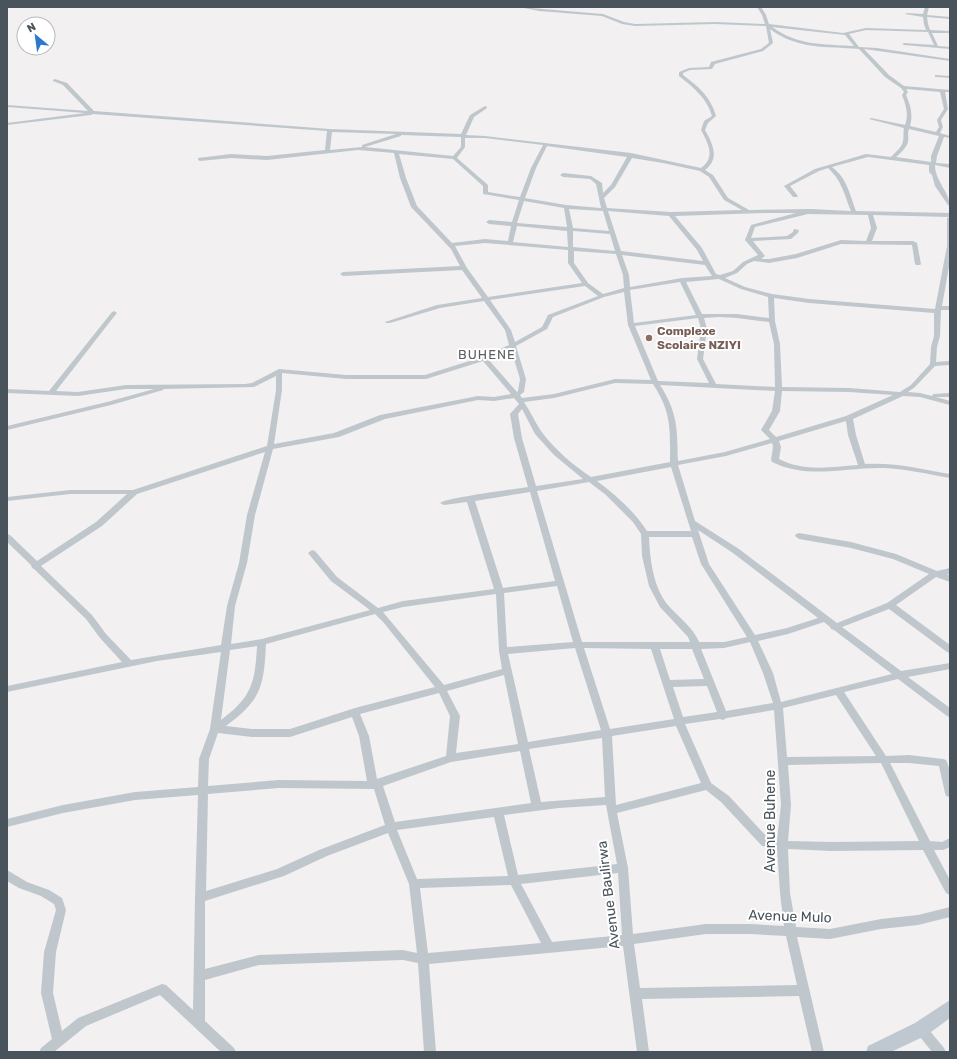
<svg xmlns="http://www.w3.org/2000/svg" width="957" height="1059" viewBox="0 0 957 1059" font-family="Rubik,sans-serif">
<style>
.lines{fill:none;stroke-linecap:round;stroke-linejoin:round}
.street{fill:#bfc7cd;fill-rule:evenodd}
.secondary{fill:#bfc8d1;fill-rule:evenodd}
.education-dot{fill:#8d6e63;stroke:#fff;stroke-width:1.5}
.labels{text-anchor:middle;stroke-width:4;stroke-linejoin:round;paint-order:stroke}
.education-label{font-size:12px;font-weight:bold;fill:#785e54;stroke:#fff;text-anchor:start}
.neighbourhood-label{font-size:13px;letter-spacing:1px;fill:#5d6064;stroke:#fff}
.near-street-label{font-size:14px;fill:#49535b;stroke:#fff}
</style>
<rect width="100%" height="100%" fill="#f2f0f0"/>
<g class="lines">
<path class="street" d="M519,7l84,7 21,8 11,2 80,-2 50,2 -3,-9 -5,-8h4l5,8 3,9 74,9 23,-5 60,2 -2,-6 -1,-7 -18,-3 2,-1 16,1 2,-7h4l-2,8 23,2v2l-23,-2 1,7 2,6 20,1v2h-18l6,13 12,1v2l-46,-4 -2,-1 2,-1 30,2 -6,-13 -62,-2 -17,4 10,13 18,1 73,11v2l-86,-12 25,26 15,11 46,4v2h-5l3,17 -7,11 2,7 -3,6 10,3v2l-6,-1 -7,19 -1,7 14,1v4l-15,-3c0,16 15,28 15,41l-2,-1 -13,-19 -3,-11 -3,-3v-7l-61,-8 -36,10c15,11 18,28 24,44l94,2v48l-8,45h8v4h-9l-1,26 -3,11 -1,15 14,-1v4l-15,1 -20,21 -7,5 12,1 12,3 1,-2 17,-1v4h-14l14,4v4l-30,-8 -17,-1 -50,23 3,16 9,29c29,-2 57,5 85,10v4c-22,-4 -44,-9 -66,-10 -39,-1 -75,12 -112,-6l-1,-2 2,-13 -1,-4 -46,13 -48,9 17,56 44,28 98,74 50,-20 42,-29 -36,-15 -42,-11 -52,-9 -4,-3 1,-2 3,-1 52,9 45,12 41,17 13,-3v6h-3l3,2v6l-14,-5 -40,28 54,40v8l-3,-1 -58,-43 -47,18 59,44 49,-8v6l-42,8 42,31v9l-3,-1 -49,-37 -54,13 42,64 23,-1 34,4 3,1c6,11 4,25 4,37l-4,-1 -1,-3 -6,-27 -30,-3h-19l40,78 12,1 8,-4v9l-7,3h-9l16,30v15l-4,-2 -23,-43 -91,1 -44,-2 2,44 6,34 34,2 51,-10 37,-4 32,-8v10l-32,8 -37,4 -51,10 -33,-2 27,115h-12l-13,-56 -157,3 7,53h-12l-14,-106 -194,18 7,88h-12l-6,-89 -15,-3 -144,5 -54,15v41l29,27 2,4h-15l-61,-57 -74,31 -32,26h-15l2,-4 11,-9 -11,-46 3,-41 12,-42 -2,-6 -13,-8 -22,-8 -12,-7v-11l20,12 22,8 13,8 4,12 -10,42 -3,41 9,38 16,-13 84,-34 4,1 27,25 2,-112 3,-103 -63,5 -72,13 -56,14v-8l56,-14 72,-13 63,-5 1,-28 11,-30 11,-77 -64,9 -150,31v-6l115,-24 -22,-24 -14,-19 -52,-50 -2,-1 -1,-3 -24,-23v-8l3,1 27,26 59,-39 31,-28h-57l-63,7v-4l63,-7h63l134,-44 9,-56v-14l-22,11 -90,2 -1,1 -52,15 -104,25v-4l100,-24 47,-13h-28l-48,7 -71,-3v-4l42,2 63,-79 2,-1 3,2 -1,1 -60,77 22,1 48,-7 119,-1 7,-1 27,-14 67,6h79l57,-18 27,-12 -4,-15 -21,-29 -44,7 -50,15h-4l-1,-1 52,-17 45,-7 -20,-28 -119,6 -3,-2 3,-2 117,-6 -9,-17 -40,-42 -11,-29 -6,-25 -36,-3 -91,10 -36,-2 -31,3 -2,-1v-2l33,-4 36,2 58,-6 2,-19 -234,-17 -2,1 -84,10v-2l78,-10 -78,-6v-2l81,6 -25,-26 -10,-4v-1l2,-1 12,4 27,28 236,18 131,5 9,-19 15,-9 2,1v1l-13,9 -8,18 19,1 146,17 70,15c15,-11 7,-25 0,-38l3,-9 8,-5c-5,-18 -19,-29 -33,-40v-4l10,-4 20,-1 2,-5 50,-13 8,-6 -3,-17 -51,-2 -80,2 -13,-2 -20,-8 -63,-5zM772,27l73,8 9,11c-31,-2 -55,0 -82,-19zM770,29c28,21 56,17 89,20l26,28 16,11 3,4 -2,3c4,10 7,20 3,30l-34,-7 -2,1 35,9c-1,5 0,9 -1,13 -1,7 -8,11 -12,16l-25,-3 -51,15 -31,17 9,11h4l1,-1 -8,-10 29,-15 9,-3c14,13 16,26 23,43l-40,-2 -62,1 -21,-12 -15,-23 -8,-5c15,-11 8,-26 0,-40l3,-7 8,-7c-5,-19 -18,-30 -33,-41v-2l7,-3 22,-1 3,-5 48,-13 10,-8zM906,89l34,3 4,17 -7,11 2,7 -3,5 -26,-6c3,-11 1,-20 -4,-31l2,-3zM909,129l30,7 -8,20v6l-35,-5c5,-4 10,-9 12,-15 1,-4 -1,-8 1,-13zM332,132l64,2 -34,11v2l-32,3zM401,135l60,2v10l-8,9 -88,-9 36,-11zM465,138h20l58,7 -12,23 -11,29 -32,-5v-7l-31,-27 8,-11zM547,146l80,11 -16,28 -8,8 -1,-10 -11,-7 -28,-3 -3,2 3,2 27,2 6,5 5,24 -35,-3 -41,-7 11,-30zM399,154l54,5 30,27v8l36,6 -7,22 -23,-2 -3,2 3,2 22,2 -3,15 -23,-2 -33,4 -35,-37 -11,-28zM632,158l31,5 37,8 9,6 15,23 18,10 -71,2 -64,-4 -3,-10 11,-11zM524,201l40,7 3,19 -50,-4zM569,209l34,2 6,20 -36,-3zM608,211l61,5 28,34 6,11 -82,-10zM767,213h29l-45,12 -6,15 13,15 -15,7 -10,9 -13,4 -4,-1 -14,-26 -27,-32zM808,214l60,1 3,13 -5,13 -25,-1 -45,14 -27,5h-8l4,-3 -12,-15 38,-2 7,-6 1,-3 -5,-1 -1,3 -6,4 -36,2 4,-11zM873,215l76,2 -2,1v28l-12,63 -126,-10 -37,-5 -27,-7 -20,-9 12,-5 10,-9 7,-3 15,2 28,-5 44,-14 71,1 3,19 1,1h4l1,-1 -4,-21 -4,-2h-41l5,-13zM517,226l50,5 1,16 -55,-5zM573,231l37,3 5,17 -42,-4zM485,243l83,7v13l14,20 -94,14 -21,-29 -12,-22zM574,251l42,3 7,21 1,13 -21,6 -15,-11 -14,-20zM622,255l83,10 7,11 -30,2 -52,9 -1,-12zM719,279l22,10 27,8 1,21 -32,-4h-35l-16,-32zM680,282l16,33 -62,8 -4,-33zM585,286l13,10 -50,19 -6,12 -27,15 -4,-12 -21,-30zM624,292l4,33 23,55 -36,-1 -61,15 -32,4 -2,-3 4,-3 2,-13 -10,-33 31,-17 6,-12 51,-20zM774,298l35,5 125,10v23l-3,11 -1,17 -19,21 -11,7 -51,-4 -67,-1 -2,-43 -5,-23zM719,317l18,1 32,4 5,22 1,43 -59,-3 -13,-25 4,-30 -3,-11zM698,318l3,11 -4,30 12,24 -51,-2 -23,-55zM511,349l9,30 -2,12 -1,1 -29,-33zM483,361l28,33 -17,3 -16,-1 -98,19 -46,18 -60,11 8,-54v-17l64,6h80zM615,383l38,1c19,29 17,46 17,78l-79,15c-18,-12 -37,-28 -50,-46 -6,-9 -11,-20 -17,-29l30,-4zM660,385l115,6 -3,20 -11,19 9,9 -45,13 -47,9c-1,-32 0,-48 -18,-76zM782,391l67,1 44,3 -47,21 -70,21 -7,-7 11,-19zM514,398l5,6 -9,10 4,24 14,49c-13,2 -82,11 -88,16l4,2 23,-3 27,87 -91,12 -25,7 -41,-31 -22,-26 -3,-1 -4,3 23,28 39,29 -108,29 -31,5 4,-38 12,-43 8,-48 18,-66 66,-12 46,-18 93,-19 16,1zM522,409l13,25 19,21 29,24 -47,7 -14,-48 -4,-24zM846,421l2,14 10,30c-27,2 -54,7 -79,-6l2,-12 -2,-6zM265,452l-18,63 -8,48 -12,43 -6,39 -90,15 -25,-26 -14,-19 -51,-49 61,-40 35,-32zM671,467l20,64h-44c-13,-20 -31,-36 -50,-50zM589,482l17,13 27,27 8,12 1,22 7,30 11,21 28,30 2,5h-108l-45,-151zM530,492l25,89 -52,7 -28,-87zM698,530l35,23 85,65 -31,10 -32,7 -46,-71zM649,537h43l9,27 46,73 -23,5h-25c-6,-15 -21,-25 -32,-38 -14,-18 -17,-45 -18,-67zM557,586l16,56 -66,5 -3,-54zM496,594l3,57 3,18 -58,16 -61,-73 20,-5zM375,614l9,9 51,64 -80,21 -65,21h-38l-26,-3c35,-26 38,-39 40,-82zM824,622l6,5 1,2 3,1 58,44 -111,28 -8,-29 -15,-32 30,-7zM750,642l13,31 10,30 -47,8 -25,-62 23,-1zM257,646c-2,37 -5,51 -36,74l9,-70zM575,648l26,82 -73,12 -20,-88zM584,648l67,1 23,70 -64,10zM660,649h32l12,30 -34,1zM504,675l14,69 -62,9 4,-37 -13,-25zM707,686l10,26 -34,5 -10,-30zM439,693l11,23 -4,40 -69,23 -8,-43 -9,-22zM836,695l40,61 -89,1 -4,-49zM774,710l7,95 -4,35 -8,-1 -40,-43 -18,-13 -26,-59 35,-5 3,1 4,-2zM352,717l7,19 8,45 -88,-1 -71,6 1,-27 9,-26 34,4h38zM676,726l25,57 -85,22 -4,-69zM602,738l3,59 -64,5 -12,-53zM520,751l11,52 -136,19 -12,-36 68,-24zM881,763l38,78 -87,1 -44,-1 3,-36 -3,-40zM279,788l95,1 11,36 -66,25 -42,19 -71,22 2,-97zM706,790l15,12 41,44 15,2 3,45 4,33 -33,-2h-45l-73,10 -5,-66 -11,-55zM606,805l11,59 -99,11 -14,-60 55,-7zM494,817l14,59 -91,3 -20,-49zM388,833l21,51 8,69 -14,-3 -144,5 -54,14v-68l79,-25 43,-20zM618,873l4,62 -70,7 -31,-58zM511,885l30,58 -113,10 -8,-65zM706,934h45l35,2 11,49 -157,3 -6,-44z
M935,75l15,1v2l-13,-1h-2z
M921,1023l4,2 19,23 2,4h-14l-15,-19 -2,-4 2,-4z"/>
<path class="secondary" d="M950,1000v18l-23,17 -36,17h-25l2,-6 47,-23z"/>
</g>
<circle class="education-dot" cx="649" cy="338" r="4"/>
<g class="labels">
<g class="education-label">
<text x="657" y="335">Complexe<tspan x="657" dy="14">Scolaire NZIYI</tspan></text>
</g>
<g class="neighbourhood-label">
<text x="487" y="359">BUHENE</text>
</g>
<g class="near-street-label">
<text transform="translate(770 821) rotate(-90)" y="5">Avenue Buhene</text>
<text transform="translate(608 895) rotate(-97)" y="5">Avenue Baulirwa</text>
<text transform="translate(790 916) rotate(2)" y="5">Avenue Mulo</text>
</g>
</g>
<rect width="957" height="1059" fill="none" stroke="#49535b" stroke-width="16"/>
<g transform="translate(36 36) rotate(331)"><circle r="19" fill="#ffffff" stroke="#b6babd"/>
<path d="M0-3L7 15L0 10L-7 15Z" fill="#2c78cf"/>
<text y="-6" font-size="11" font-weight="bold" text-anchor="middle" fill="#49535b">N</text>
</g>
</svg>
